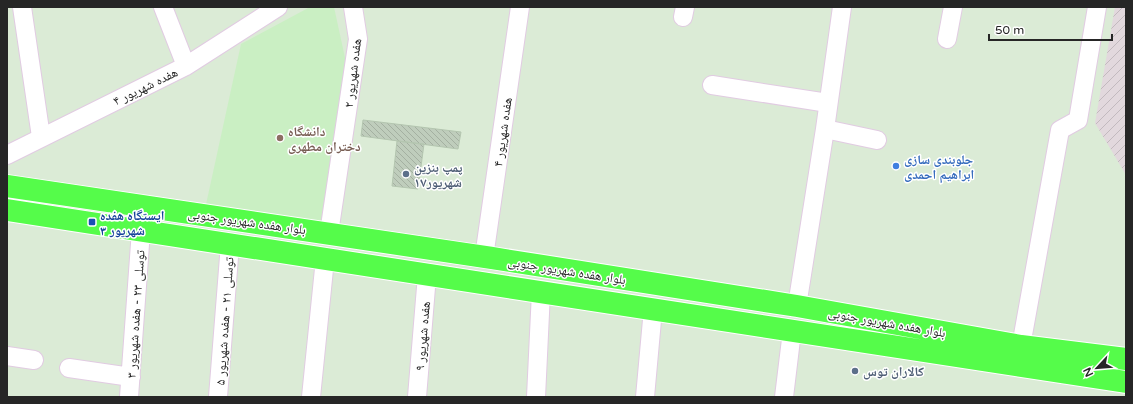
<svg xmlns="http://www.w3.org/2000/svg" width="1133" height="404" viewBox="0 0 1133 404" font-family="'Varela Round','Noto Naskh Arabic',sans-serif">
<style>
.industrial{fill:url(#industrial-furrows)}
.education{fill:#caefc3}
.building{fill:url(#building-back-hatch);stroke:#b4c6b0}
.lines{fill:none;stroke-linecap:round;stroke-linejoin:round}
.minor-casing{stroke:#e1cbe2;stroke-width:20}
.primary-casing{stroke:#fff;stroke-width:24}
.minor{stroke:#fff;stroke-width:18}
.primary{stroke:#55fc4a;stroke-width:22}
.education-dot{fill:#8d6e63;stroke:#fff;stroke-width:1.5}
.shop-dot{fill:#3f7fe0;stroke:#fff;stroke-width:1.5}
.service-dot{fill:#5c6f8a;stroke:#fff;stroke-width:1.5}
.transit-dot{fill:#1a4fb4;stroke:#fff;stroke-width:1.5}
.labels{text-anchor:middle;stroke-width:3;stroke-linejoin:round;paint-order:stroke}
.street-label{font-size:13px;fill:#262626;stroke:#fff}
.education-label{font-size:13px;font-weight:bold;fill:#785e54;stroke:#fff;text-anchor:start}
.shop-label{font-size:13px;font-weight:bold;fill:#366cbe;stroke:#fff;text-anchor:start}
.service-label{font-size:13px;font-weight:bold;fill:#4e5e75;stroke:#fff;text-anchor:start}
.transit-label{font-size:13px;font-weight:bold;fill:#164399;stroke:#fff;text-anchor:start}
</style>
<defs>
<pattern id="industrial-furrows" width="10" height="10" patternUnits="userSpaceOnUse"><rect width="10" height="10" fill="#e2d8dd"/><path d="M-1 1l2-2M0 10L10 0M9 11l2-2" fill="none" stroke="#c2b9be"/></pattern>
<pattern id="building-back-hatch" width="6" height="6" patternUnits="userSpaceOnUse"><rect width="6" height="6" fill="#bfcdbc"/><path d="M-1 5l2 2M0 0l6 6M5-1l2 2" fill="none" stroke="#a4b0a1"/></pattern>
</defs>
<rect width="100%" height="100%" fill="#dbebd6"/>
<path class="industrial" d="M1115,7h11v168l-31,-52z"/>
<path class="education" d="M310,7h24l13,60 -18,154 -9,6 -115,-18 36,-165z"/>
<path class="building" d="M363,120l98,12 -3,17 -97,-13z
M397,141l27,3 -6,45 -26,-3z"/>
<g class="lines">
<g class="minor-casing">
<path id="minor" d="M22,7l19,130
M163,7l23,59
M683,17l2,-10
M947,39l6,-32
M712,85l116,18
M825,129l52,11
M7,155l179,-89 92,-59
M329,233l29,-194 -5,-32
M484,257l36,-250
M797,306l28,-177 17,-122
M1021,346l39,-216 18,-10 19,-113
M7,356l27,4
M69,368l62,9
M129,397l12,-167
M218,397l12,-153
M311,397l14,-138
M417,397l10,-122
M536,397l5,-105
M645,397l8,-88
M784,397l8,-66"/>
</g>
<g class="primary-casing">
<path id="primary" d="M7,186l485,72 305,48 224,40 105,13
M7,210l1119,172"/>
</g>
<use href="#minor" class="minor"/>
<use href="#primary" class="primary"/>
</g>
<circle class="education-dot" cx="280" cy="138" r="4"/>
<circle class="shop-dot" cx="896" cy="166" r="4"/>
<g class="service-dot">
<circle cx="406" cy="174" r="4"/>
<circle cx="855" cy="371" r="4"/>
</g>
<rect class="transit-dot" x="88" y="218" width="8" height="8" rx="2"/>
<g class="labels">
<g class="street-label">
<text transform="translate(352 73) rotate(-83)" y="5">هفده شهریور ۲</text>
<text transform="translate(145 86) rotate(-26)" y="5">هفده شهریور ۴</text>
<text transform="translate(502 132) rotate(-82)" y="5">هفده شهریور ۴</text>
<text transform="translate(247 221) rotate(8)" y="5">بلوار هفده شهریور جنوبی</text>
<text transform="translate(567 270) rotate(9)" y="5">بلوار هفده شهریور جنوبی</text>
<text transform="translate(135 314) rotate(-86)" y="5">توسلی ۲۳ - هفده شهریور ۳</text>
<text transform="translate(224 321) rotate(-86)" y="5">توسلی ۲۱ - هفده شهریور ۵</text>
<text transform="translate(887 322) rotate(10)" y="5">بلوار هفده شهریور جنوبی</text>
<text transform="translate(422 336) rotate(-85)" y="5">هفده شهریور ۹</text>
</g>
<g class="education-label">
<text x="288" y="136">دانشگاه<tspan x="288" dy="15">دختران مطهری</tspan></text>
</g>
<g class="shop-label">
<text x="904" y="164">جلوبندی سازی<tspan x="904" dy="15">ابراهیم احمدی</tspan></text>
</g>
<g class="service-label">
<text x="414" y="172">پمپ بنزین<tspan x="414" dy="15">۱۷شهریور</tspan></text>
<text x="863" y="376">كالاران توس</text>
</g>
<g class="transit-label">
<text x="100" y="220">ایستگاه هفده<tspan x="100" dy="15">شهریور ۳</tspan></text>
</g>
</g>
<rect width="1133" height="404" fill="none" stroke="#262626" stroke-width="16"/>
<g transform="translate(1097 368) rotate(244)" stroke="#ffffff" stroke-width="3" paint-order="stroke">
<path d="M0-3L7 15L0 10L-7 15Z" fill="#262626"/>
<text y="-6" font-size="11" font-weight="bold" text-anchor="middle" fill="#262626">N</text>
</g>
<path d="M989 34v6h123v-6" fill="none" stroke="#262626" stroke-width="2"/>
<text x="995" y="34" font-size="12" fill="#262626" stroke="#ffffff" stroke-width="3" paint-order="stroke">50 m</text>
</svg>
